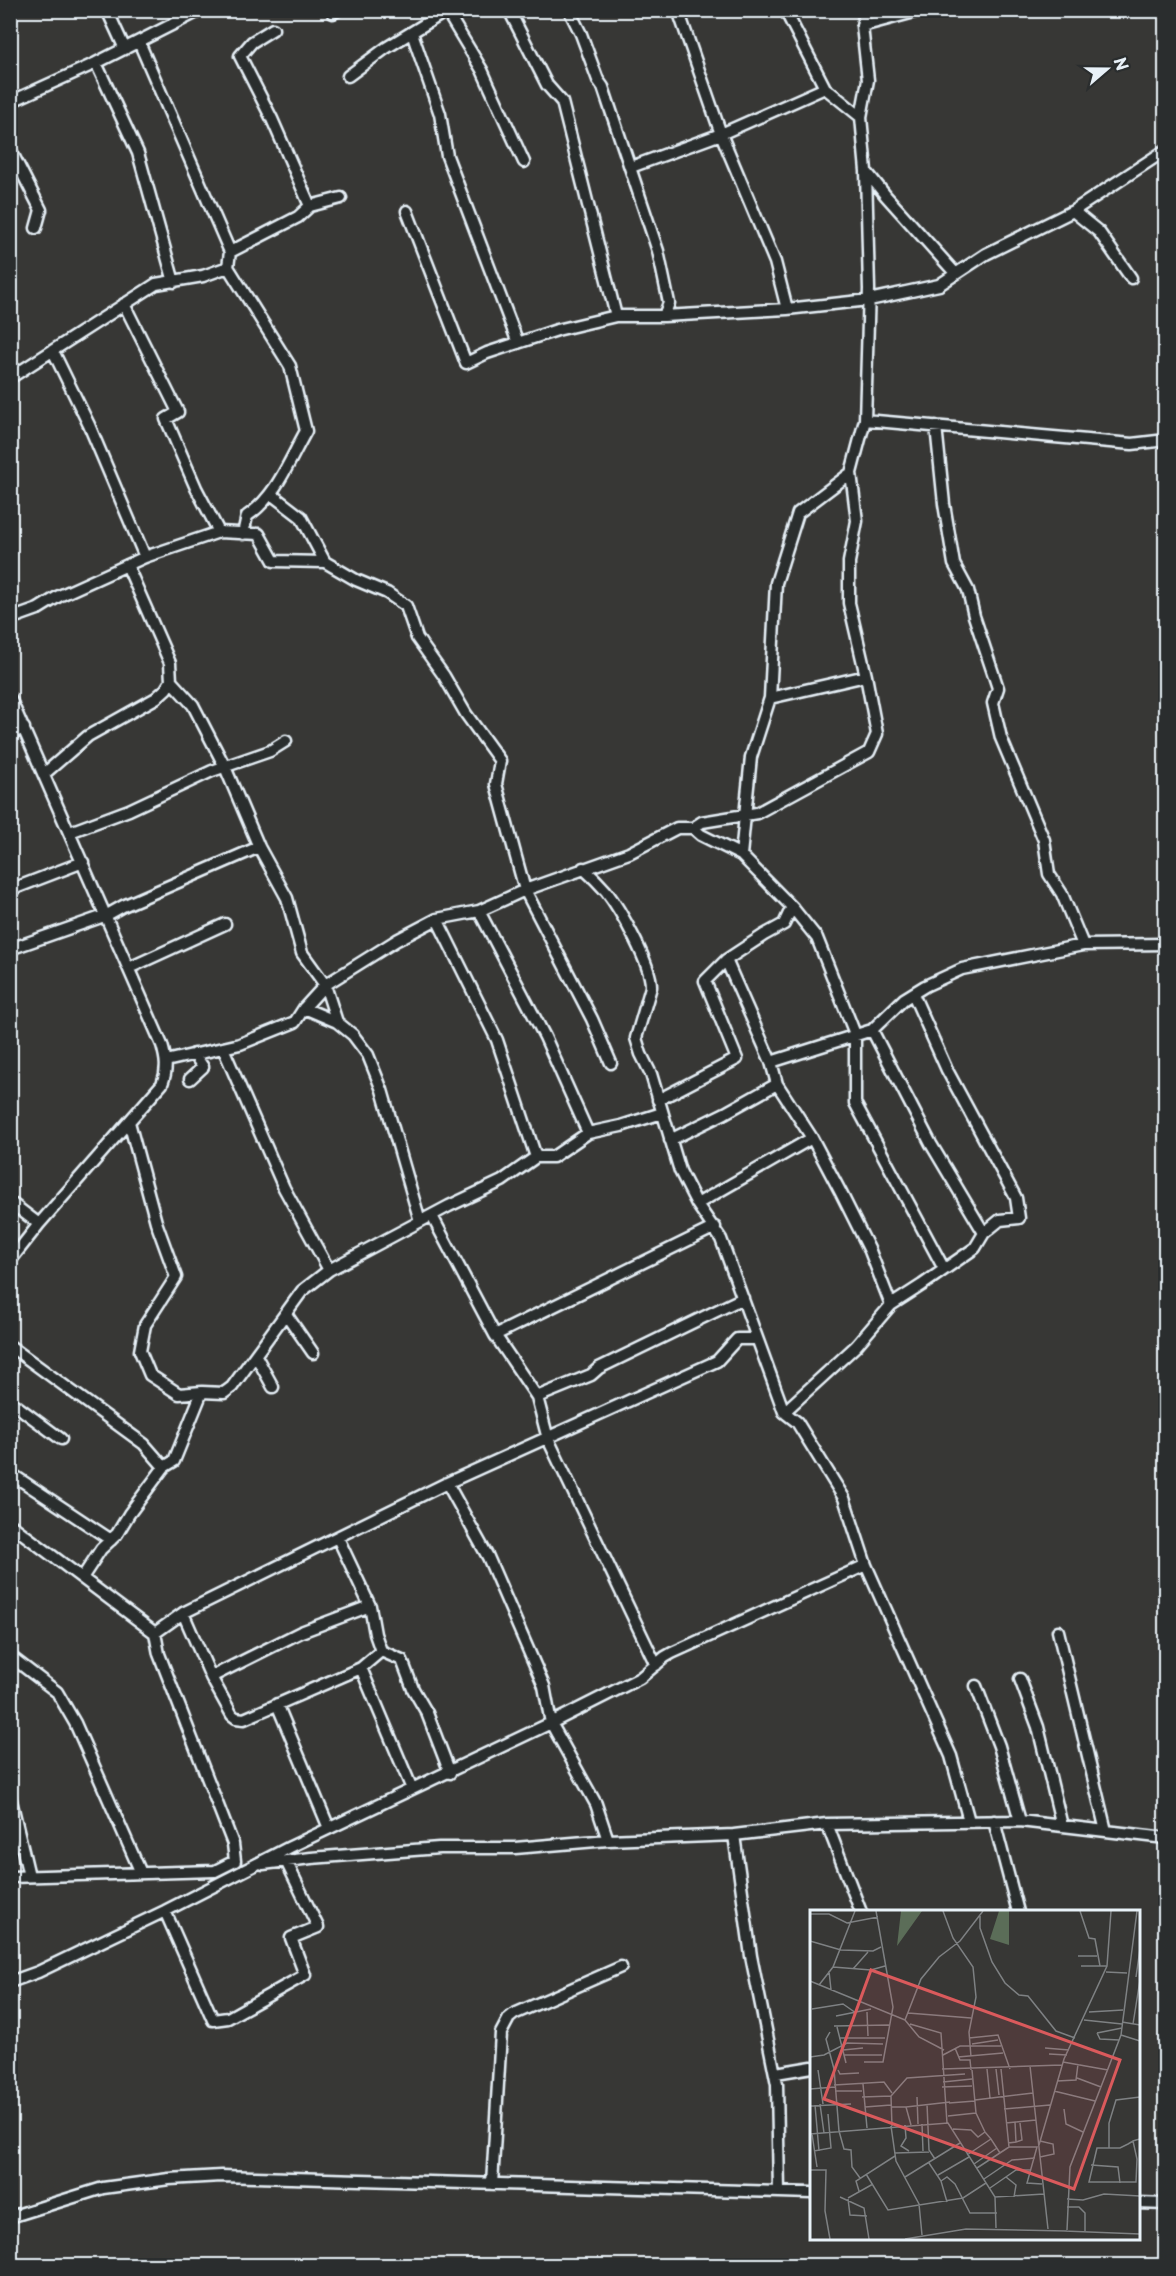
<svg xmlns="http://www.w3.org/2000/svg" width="1176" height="2276" viewBox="0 0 1176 2276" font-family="'Playpen Sans',sans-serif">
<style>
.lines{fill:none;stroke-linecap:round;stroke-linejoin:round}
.street-casing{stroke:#e8f1f8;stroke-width:15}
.street{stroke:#2a2d2e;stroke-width:10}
.inset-road{fill:none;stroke:#7e8183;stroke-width:1.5}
.view{fill:#da5a5c;fill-opacity:0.15;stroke:#da5a5c;stroke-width:3}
.inset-edge{fill:none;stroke:#e8f1f8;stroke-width:3}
</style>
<rect width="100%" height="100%" fill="#373735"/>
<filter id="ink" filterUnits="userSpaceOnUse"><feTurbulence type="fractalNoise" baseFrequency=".0167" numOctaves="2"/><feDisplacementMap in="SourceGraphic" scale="12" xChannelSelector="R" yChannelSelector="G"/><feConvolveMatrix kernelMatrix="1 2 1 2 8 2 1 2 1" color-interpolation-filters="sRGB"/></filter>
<g filter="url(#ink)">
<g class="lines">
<g class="street-casing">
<path id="street" d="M107,10l18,39
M509,10l38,75 15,17 54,214
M569,10l12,24 17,46 5,7 55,164 11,52 -5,13
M678,10l43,124 54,128 12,47
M785,10l40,78 36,29
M865,10l-3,16 6,54 -7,37 5,54 3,118 -4,131 267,24 34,-4
M447,12l35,58 42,92
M333,13l5,-3
M862,26l60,-16
M273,29l-21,13 -12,14 32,63 38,87
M412,33l28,81 7,42 71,187
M139,42l91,210 -2,15 62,99 16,65c-17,30 -30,66 -59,85l-4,18
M96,63l42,90 36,129
M348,76l38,-28 62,-38
M10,102l86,-39 105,-53
M10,149l31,61 -5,18
M631,167l90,-33 104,-46
M866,171l20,25 70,78
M407,211l59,152 21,-10 70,-23 59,-14h48l123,-7 82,-9 70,-15 47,-31 87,-43 93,-61
M1073,211l26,21 32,46
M230,252l68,-35 12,-11 31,-8
M124,304l54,108 -12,7 30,69 23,44
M53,351l36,74 56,132
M10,378l146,-94 47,-8 25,-9
M936,426l8,78 10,60 14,26 6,26 24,72 -5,15 8,35 43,102 5,34 13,20 21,51
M271,494l30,23 24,45
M10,619l28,-10 21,-13 86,-39 74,-25 40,2 15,27 51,1 31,18 31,13 19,13 11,32 27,38 22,38 34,47 -4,23 29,106 67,129 19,44
M171,681l22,24 32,62 34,80 28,51 15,55 23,32 12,37
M10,698l152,347c4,14 6,24 0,39l-123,140 -29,37
M770,698l96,-22
M10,734l14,-6
M44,774l44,-38 68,-38 10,-9 5,-8 -1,-18 -43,-98
M693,828l8,7 40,20 51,52 25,31 38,96v69l89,166
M70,832l59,-22 83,-39 58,-20 16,-10
M741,855l10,-98 19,-59 6,-115 22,-70 53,-40 14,-53
M583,868c8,7 16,15 23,23 14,18 46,75 45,96l-15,51 5,16 10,20 29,97 17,33 24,35 63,173 13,10 47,76 22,67 85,191 18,65
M10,890l73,-28
M479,911l66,126 43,96
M437,919l60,121 39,117
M10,949l97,-34 16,-9 136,-59
M726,960l45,102 6,22 35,54 29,55 29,58 21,54
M129,968l96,-44
M304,1008l33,14 16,13 15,20 14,35 38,131
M872,1030l59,114 53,89
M223,1048l61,140 45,82
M166,1061l74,-17 55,-22 9,-14 21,-23 72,-45 40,-21 42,-8 46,-21 104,-37 48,-25h16l9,-6 55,-9 112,-61 8,-18 -11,-58 -17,-73v-41l8,-41 -6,-48
M771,1062l101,-32 32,-31 21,-13 37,-17 121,-24 83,-1
M190,1079l13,-12 -9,-13
M658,1100l79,-41 -32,-78 21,-21 38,-25 20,-11 8,-17
M129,1122l27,100 20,55 -31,48 -5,26 10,24 29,19 23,-2 -28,69 -10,6
M670,1140l55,-27 52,-29
M10,1202l29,22
M697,1204l115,-66
M432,1216l63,119 42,62 11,42 108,226
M286,1314l27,39
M495,1335l220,-108
M10,1346l134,98 20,23 -35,47 -12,20 -16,15 -19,29
M256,1356l17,31
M202,1392l22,1 8,-6 70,-96 27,-21 120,-64 53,-25 34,-24h17l35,-24 33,-7 41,-13
M537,1397l54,-22 8,-7 144,-70
M10,1401l51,38
M784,1412l72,-66 35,-41 31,-20 53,-37 9,-15 16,-13 19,-2 -3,-20 -69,-128 -34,-76
M10,1473l101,67
M447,1483l41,74 56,129 7,37 45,81 12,36
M10,1524l145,109
M338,1538l32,68 5,28 6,17 21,9 11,29 14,24 23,60
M183,1613l28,64 90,-45 69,-26
M1058,1631l48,200
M10,1656l47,36 18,31 66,150
M361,1668l51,121
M211,1677l21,38 4,3 8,1 117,-51 20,-17
M1020,1679l18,48 24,99
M976,1686l23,60 21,75
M277,1704l52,124
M10,1796l19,80
M994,1821l24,91
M827,1824l34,88
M734,1835l17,121 26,128 2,108
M263,1864l48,-6 128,-10h76l93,-8 126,-5 93,-11 193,-3 146,17
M10,1877l205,-6 20,-10 -2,-17 -74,-190 -4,-21 28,-20 264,-130 270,-122 20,-22h20
M165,1911l48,109 15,-2 77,-43 -14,-37 27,-11 -32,-66
M10,1982l28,-10 127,-61 125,-64 261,-124 89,-45 25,-21 7,-4 194,-88
M776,2073l36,-6
M492,2184l9,-151 8,-15 5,-4 107,-47
M1138,2203l28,1
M10,2217l93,-29 66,-9 52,-3 591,17"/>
</g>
<use href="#street" class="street"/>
</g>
</g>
<g transform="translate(810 1910)">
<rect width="330" height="330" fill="#373735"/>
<path d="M91,1h21l-25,35zM189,1h10v34l-19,-6z" fill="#5b6d58"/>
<path class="inset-road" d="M133,1l10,27 20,29 3,30 -7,35 2,25M270,1l9,27 6,1 5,27M0,4h19l18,9 31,-6M170,6v12l12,34 13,21 14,12 9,1 28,35 19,7M0,31l31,9 32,1 8,-4M268,46h19M271,56h26M23,57l38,3 14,-4M43,59l15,-17M19,61l2,19M296,62l21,1M326,67l4,-28M0,71l95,39 16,-41 18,-22 21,-16 23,-30M9,75l14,-18 22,-56M2,99l31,-5 13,9M57,102l1,24M279,102l34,-2M98,103l63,5M26,106l35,-7M95,110l14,17 25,13M274,110l38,4M312,112l18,3M100,114l31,9 6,90M323,114l7,-44M24,116l55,-1M27,117l9,36M20,122l-4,7 8,30 5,62 5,18 7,1 1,17 8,11M287,123l3,6 19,1M287,123l25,-5M311,125l19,6M29,128h46M159,128l29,-3 12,34M162,134l26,-4M145,138l5,12h10l1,10M235,138l24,2M33,140l20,-2M239,144l18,1M34,145h38M133,145l17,-9h41M0,147l14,-2 23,-12 36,1M148,147l45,-4M54,152h19l10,-55 -17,-96M253,152l45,8M220,156l18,163M132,159l120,-4M177,159l3,29M186,159l3,26M191,159l8,78h28l-10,36 15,1M8,160l5,34M28,160l2,4 19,-1M162,160l4,43 9,19M267,168l24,9M247,171l19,-1 2,-16M133,172l29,-3M53,174l4,44M24,175l50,-3 8,11M132,177l30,-1M0,179l25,-2M25,181h27M244,181l41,10M52,187l29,-1M107,187l1,27M165,190l58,-7M139,193l26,-2M10,194l4,29M117,194l2,46 6,9M5,195l4,46M0,196l41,-2M55,197l26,-2M81,197h15l5,18M96,197l44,-5M194,199l46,-4M254,199l2,15 17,8M138,206l28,-3M196,213l30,-3M112,214l1,27M95,215l1,13 -5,8 8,5M81,216l5,35 23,43 3,31M82,216l-1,-30 16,-18 58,-4M143,219l18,1 7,7 7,-5 6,7M0,224l138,-11 47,74 1,31M2,224l5,33M230,231l13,3 1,10 -14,3M323,231l4,18 -1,23h-47l8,-34h23l8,-4 5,-3 3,-1 4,-1M206,232l6,-2 -2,-17M198,233l8,-1 -1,-20M229,235l25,-86 43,-93 4,-55M299,238v-25l7,-23 24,-3M4,241l17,-3 -3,-34M85,243l34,-1M157,245l24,-16 9,14M119,253l12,18 6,21M164,254l23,-16M281,255l27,2 2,16M167,258l32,-21M0,260h16l-1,41 5,28M56,264l22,36 75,-12 23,-15M128,265l31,-18M95,267l55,-34M196,267l10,8 -2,12M174,269l28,-19 23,-2M131,271l6,-4 8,7 15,29h27M180,278l26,-18h15M49,281l-3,-10 39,-25M30,287l24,11 5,31M185,287l49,-3M38,288l25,-14M38,289l2,16 17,1M257,289l16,1 21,-6 36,2M257,297h12l6,6v18M257,320l3,-63 51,-132 16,-124M254,321l76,3M95,329l61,-10 101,2"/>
<path class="view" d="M61,60l249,90 -46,129 -250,-90z"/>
<rect width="330" height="330" class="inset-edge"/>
</g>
<rect width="1176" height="2276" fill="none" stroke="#2a2d2e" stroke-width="36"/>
<rect x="18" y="18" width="1140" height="2240" fill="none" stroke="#e8f1f8" stroke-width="2" filter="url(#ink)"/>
<g transform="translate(1107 69) rotate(70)" stroke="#2a2d2e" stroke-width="4.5" paint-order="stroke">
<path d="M0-4.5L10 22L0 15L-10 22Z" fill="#e8f1f8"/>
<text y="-9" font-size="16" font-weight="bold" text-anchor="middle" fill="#e8f1f8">N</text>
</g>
</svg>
